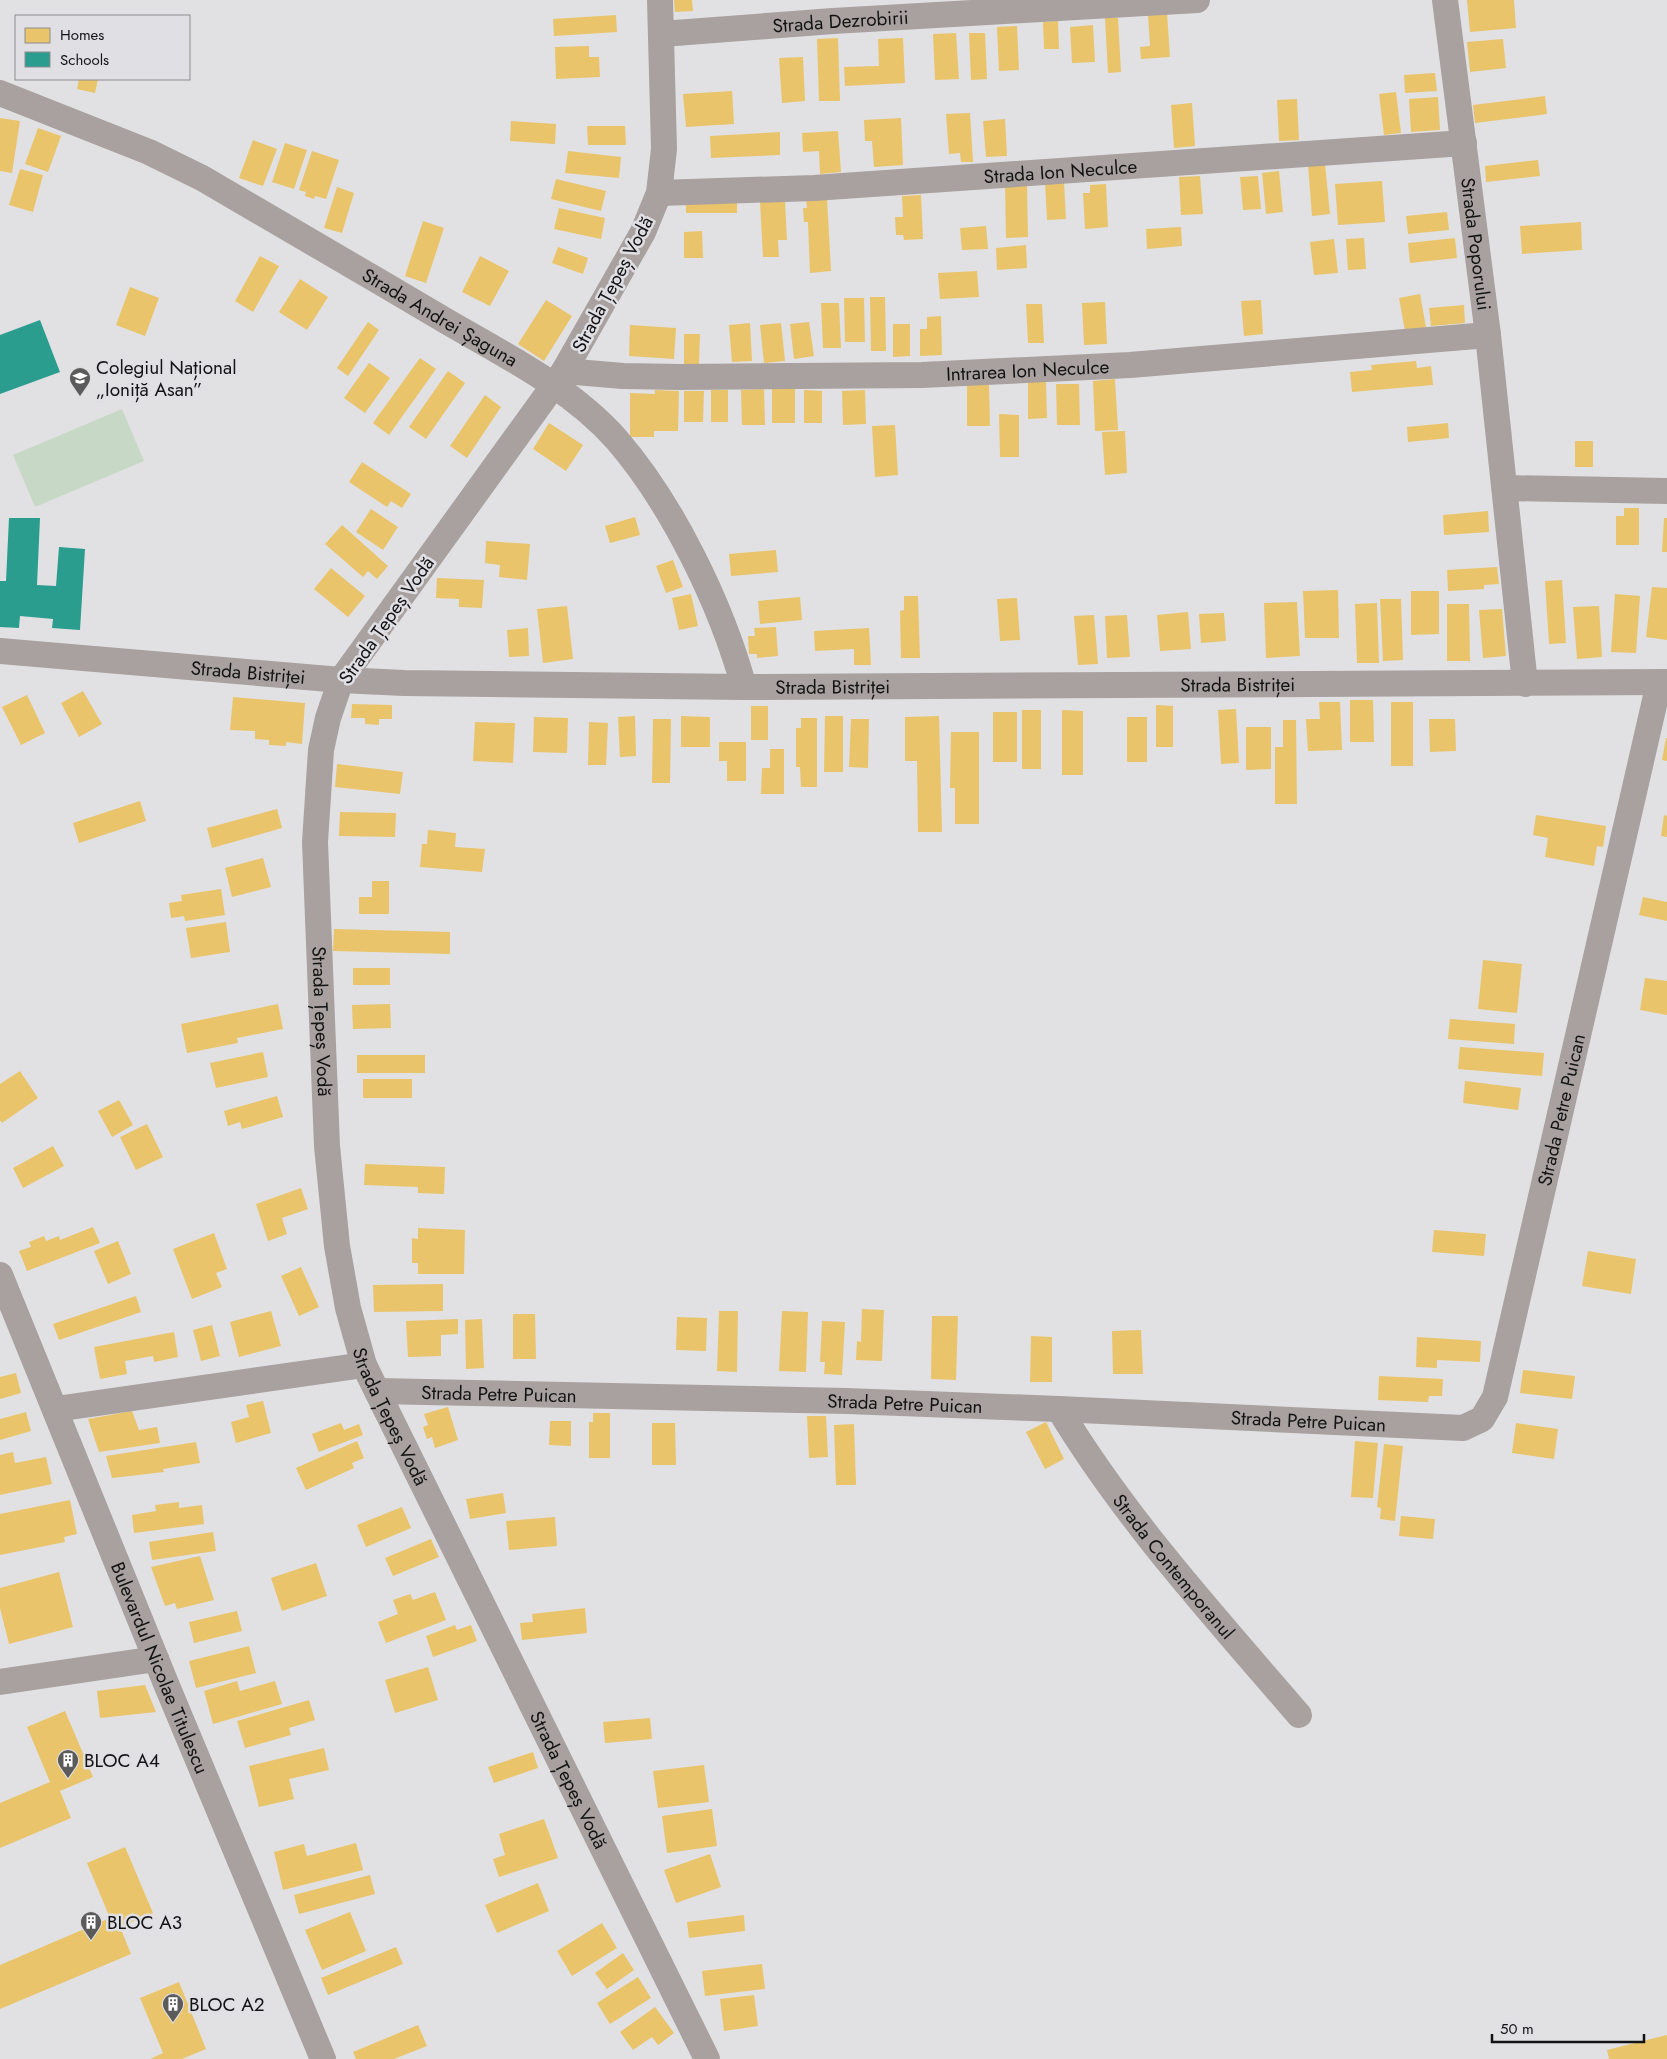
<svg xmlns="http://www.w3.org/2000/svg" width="1667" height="2059" viewBox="0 0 1667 2059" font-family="Jost,sans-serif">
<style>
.green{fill:#c8d8c6}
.homes{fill:#e9c46a}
.schools{fill:#2a9d8f}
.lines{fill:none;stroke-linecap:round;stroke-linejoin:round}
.minor{stroke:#a8a19f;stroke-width:26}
.labels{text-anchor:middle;stroke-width:5;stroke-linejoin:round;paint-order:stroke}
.street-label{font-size:19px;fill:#131314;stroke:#e0e0e4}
.poi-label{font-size:19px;fill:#131314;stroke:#e0e0e4;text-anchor:start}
</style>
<rect width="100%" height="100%" fill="#e1e1e3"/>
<path class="green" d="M122,409l22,52 -109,46 -22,-52z"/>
<path class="homes" d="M674,0h18l1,11 -18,1z
M1467,0h47l2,28 -46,4z
M1167,13l3,44 -29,2 -1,-12 10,-1 -2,-31z
M616,15l1,17 -63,4 -1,-17z
M1105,18h13l3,54 -13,1z
M1058,21l1,28h-15l-1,-27z
M1093,25l2,37 -23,1 -2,-36z
M1017,26l2,44 -20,1 -2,-44z
M956,33l3,46 -24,1 -2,-46z
M969,33h16l2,46 -16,1z
M838,38l2,63h-21l-2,-62z
M903,38l2,45 -60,3 -1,-19 35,-1 -1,-27z
M1503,39l3,29 -36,4 -3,-30z
M589,46v11h10l1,20 -44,2 -1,-32z
M803,57l2,44 -23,2 -3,-45z
M1435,73l2,18 -32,2 -1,-18z
M79,79h19l-3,14 -18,-4z
M732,91l2,33 -48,3 -3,-33z
M1396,92l5,41 -17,2 -5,-41z
M1545,96l2,18 -72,9 -2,-18z
M1438,97l2,33 -29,2 -2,-33z
M1297,99l2,41 -20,1 -2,-41z
M1192,103l3,43 -21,2 -3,-43z
M970,113l3,49h-12l-1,-9 -11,1 -3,-40z
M0,118l20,3 -8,52 -12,-2z
M901,118l2,47 -29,2 -2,-26h-7l-1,-21z
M1005,119l2,37 -21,1 -3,-36z
M511,121l45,3 -1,20 -45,-3z
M587,126h38l1,19h-38z
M38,128l23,8 -13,36 -23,-8z
M838,131l3,41 -21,2 -1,-23 -16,1 -1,-19z
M780,132v23l-69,3 -1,-22z
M253,140l24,9 -14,37 -24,-8z
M285,143l22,7 -13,39 -22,-7z
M312,151l27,9 -13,39 -11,-3 -1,3 -9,-3 1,-4 -7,-2z
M568,151l53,6 -2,21 -54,-5z
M1538,160l2,16 -54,6 -1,-16z
M1325,164l5,50 -18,2 -4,-51z
M20,169l23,6 -10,37 -24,-7z
M1279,171l4,41 -17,2 -4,-41z
M1200,176l3,38 -22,1 -2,-38z
M1258,176l3,33 -18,1 -3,-33z
M556,179l50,12 -5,20 -50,-12z
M1382,181l3,41 -47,3 -3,-41z
M1064,182l2,37 -19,1 -2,-37z
M1106,184l2,43 -23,2 -2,-36h7v-8z
M1005,185h22l1,52 -22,1z
M337,187l17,6 -12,40 -18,-5z
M921,195l2,44 -19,1 -1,-5h-7l-1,-18h8l-1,-21z
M827,198l4,73 -21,2 -2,-51h-4l-1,-14h4l-1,-9z
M686,201l51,1v11h-51z
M785,201l2,39h-9l1,17h-16l-3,-55z
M559,208l46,10 -4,21 -47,-10z
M1447,212l2,18 -41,4 -2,-18z
M423,221l21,7 -18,55 -21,-7z
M1581,222l1,28 -60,4 -2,-28z
M986,226l2,23 -26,1 -2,-22z
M1181,227l1,19 -35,3 -1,-20z
M702,231l1,27h-19v-26z
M1364,238l2,31 -18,1 -2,-31z
M1455,238l2,20 -47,5 -2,-20z
M1334,239l4,34 -24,2 -4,-33z
M1026,245l1,23 -30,2 -1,-22z
M558,247l30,11 -5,16 -31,-11z
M260,256l19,10 -26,46 -18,-11z
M480,256l29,15 -19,35 -28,-14z
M977,271l2,26 -39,2 -2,-26z
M300,279l28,18 -21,33 -28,-18z
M130,287l29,11 -14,38 -29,-11z
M1420,294l6,33 -21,4 -6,-33z
M870,297h15l1,54h-15z
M844,298h20l1,44h-20z
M546,300l26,16 -28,45 -26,-17z
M1261,300l2,34 -19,2 -3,-35z
M1105,302l2,42 -23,1 -2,-42z
M821,303h18l2,45h-18z
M1026,304h16l2,39h-16z
M1464,305l1,18 -34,3 -2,-18z
M941,316l1,39 -22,1v-27h7v-12z
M368,322l11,8 -31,46 -11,-8z
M809,322l5,34 -20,3 -4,-35z
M750,323l2,38 -20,1 -3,-37z
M781,323l4,38 -21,2 -4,-38z
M893,324h17v32l-17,1z
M630,325l46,3 -2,31 -45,-3z
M684,334h16l-1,30h-15z
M420,358l16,11 -47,66 -16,-12z
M1416,361l1,7 14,-2 2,19 -81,7 -2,-20 22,-2 -1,-5z
M369,363l21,15 -25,35 -21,-15z
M448,371l17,12 -39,56 -17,-12z
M1115,379l3,51 -23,1 -2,-50z
M1028,382h18l1,36 -19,1z
M1056,384h23l1,41h-23z
M967,385h22l1,41h-23z
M764,389l1,36h-23l-1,-35z
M772,389h23v34h-23z
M655,390l24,1 -1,40h-24v6h-24v-44l25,1z
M711,390h17v32h-17z
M804,390l18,1v32h-18z
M865,390l1,34 -23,1 -1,-34z
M684,391h20l-1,31h-19z
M485,395l16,12 -34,51 -17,-12z
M999,414l20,1v42h-19z
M549,423l34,22 -17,26 -33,-22z
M1448,423l1,15 -41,4 -1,-15z
M895,425l3,50 -23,2 -3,-51z
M1125,431l2,42 -22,2 -3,-43z
M1575,441h18v26h-18z
M362,462l49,32 -9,14 -11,-7 -4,6 -38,-25z
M1624,508h15v37h-23v-29h8z
M371,509l27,18 -15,23 -27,-18z
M1488,511l1,21 -45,3 -1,-20z
M635,517l5,18 -30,8 -5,-17z
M1664,518h3v34h-5z
M342,525l46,41 -11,13 -9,-8 -5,6 -38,-33z
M486,541l44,3 -3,36 -28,-3 1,-12 -15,-2z
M776,550l2,22 -47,4 -2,-22z
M673,560l10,27 -17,6 -10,-27z
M1497,567l2,17 -15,1v4l-36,2 -1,-21z
M331,568l34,28 -17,21 -34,-28z
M437,578l47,2 -2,28 -23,-1v-8l-23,-1z
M1562,580l4,63 -17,1 -4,-63z
M1652,587l15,1v52l-21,-3z
M1338,590l1,48h-34l-2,-47z
M1411,591h28v43l-28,1z
M691,594l7,32 -19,4 -7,-32z
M1615,594l25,2 -4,57 -25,-1z
M904,596h14l2,62h-19l-1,-47 4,-1z
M800,597l2,23 -42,4 -2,-23z
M1017,598l3,42 -20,1 -3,-42z
M1380,599h21l2,61 -20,1z
M1297,602l3,54 -34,2 -2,-55z
M1377,603l2,60h-22l-2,-59z
M1447,604h22l1,57h-23z
M567,606l6,53 -30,4 -6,-54z
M1599,606l3,51 -25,2 -4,-52z
M1502,609l4,47 -23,2 -4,-48z
M1188,612l3,37 -31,2 -3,-36z
M1224,613l2,28 -25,2 -2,-29z
M1094,615l4,49 -20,1 -4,-49z
M1127,615l3,42 -23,1 -2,-42z
M776,627l2,29 -21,2v-4h-8l-1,-18h7l-1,-8z
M528,628l1,28 -20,1 -2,-27z
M869,628l2,37h-17v-16l-39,2 -1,-20z
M83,691l19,33 -23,13 -18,-34z
M27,695l18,38 -24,12 -19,-38z
M233,697l72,6 -3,41 -16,-2v4l-17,-1v-5l-14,-1v-8l-25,-1z
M1350,700h23l1,42h-24z
M1319,702h21l2,48 -34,1 -2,-32h14z
M1391,702h22v64h-22z
M352,704l40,1v14h-13v6l-14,-1v-6h-14z
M1156,705l17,1v41h-17z
M751,706h17v34h-17z
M1236,709l3,54 -18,1 -3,-54z
M1022,710h19v59h-19z
M1062,710l21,1v64h-21z
M993,712h24v50h-24z
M635,716l1,40 -16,1 -2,-40z
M681,716l29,1v30h-29z
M825,716h18v56h-19z
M939,716l3,116h-24l-1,-71h-12v-44z
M534,717l34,1 -1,35 -34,-1z
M1127,717h20v45h-20z
M801,718h16v69h-16l-1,-20h-4v-39h5z
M653,719h18l-1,64h-18z
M851,719h18l-1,49 -19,-1z
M1429,719h26l1,32 -26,1z
M1283,720h13l1,84h-22v-57h8z
M475,722l40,1 -2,40 -40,-2z
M589,722l19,1 -2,42h-18z
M1246,727h25v42l-25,1z
M951,732h28v92h-24v-36h-5z
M1666,738h1v23l-5,-1z
M719,742h27v39h-19v-20h-8z
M770,749h14v45h-23l1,-26h8z
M337,764l66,8 -3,22 -65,-7z
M140,801l6,20 -67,22 -6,-20z
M277,809l5,19 -70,20 -5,-20z
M340,812l56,1 -1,24 -56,-1z
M1536,815l70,11 -3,21 -6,-1 -3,20 -49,-9 3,-19 -15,-3z
M1664,815l3,1v21l-6,-1z
M428,830l28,3 -1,14 30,2 -3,23 -62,-5 2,-23h5z
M263,858l8,29 -39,10 -7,-29z
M372,881h17v33h-30v-17h13z
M221,889l4,26 -40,6 -1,-5 -13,2 -2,-15 13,-2 -1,-6z
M1643,897l24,5v19l-28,-6z
M226,922l4,30 -39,6 -5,-30z
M334,929l116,3v22l-117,-3z
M1483,960l39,4 -5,49 -39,-4z
M353,968h37v17h-37z
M1645,978l22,3v34l-27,-5z
M278,1004l5,25 -46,9 1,5 -51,10 -6,-29z
M390,1004l1,24 -38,1 -1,-24z
M1450,1019l65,5 -1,20 -66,-5z
M1460,1047l84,6 -2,23 -84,-7z
M263,1052l5,25 -52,11 -6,-25z
M357,1055h68v18h-68z
M20,1071l18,27 -36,25 -2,-3v-36z
M363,1079h49v19h-49z
M1465,1081l56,7 -3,22 -55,-7z
M277,1096l6,21 -41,12 -2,-7 -12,4 -4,-15z
M119,1100l14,25 -21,12 -14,-26z
M147,1124l16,33 -27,13 -16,-33z
M53,1146l11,20 -41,22 -10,-20z
M365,1164l80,3 -1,27 -26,-1v-6l-54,-2z
M301,1188l7,21 -26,9 5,16 -19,7 -12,-37z
M93,1227l7,16 -73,28 -8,-20 12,-4 -2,-5 15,-6 2,5 13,-5 1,4z
M418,1228l47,2 -1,44h-46v-11h-6v-25l6,1z
M1434,1230l52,4 -2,22 -52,-4z
M214,1233l13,36 -11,4 6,14 -30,12 -19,-50z
M118,1241l13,33 -23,10 -14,-33z
M1588,1251l48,8 -5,35 -49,-8z
M301,1267l18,40 -20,9 -18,-40z
M443,1284v27l-69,1 -1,-27z
M136,1296l5,16 -82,28 -6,-16z
M862,1309l22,1 -2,51 -26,-1 1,-19 4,1z
M271,1311l10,35 -42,11 -9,-35z
M719,1311h19l-1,61 -20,-1z
M782,1311l26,1 -2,60 -27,-1z
M513,1314h22l1,45h-23z
M932,1316h26l-2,64 -25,-1z
M677,1317l30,1 -1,33 -30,-1z
M458,1319v15l-17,1v21l-33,1 -2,-36z
M482,1319l2,49 -18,1 -1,-49z
M822,1321l23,1 -3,53 -18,-1 1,-12h-5z
M212,1325l8,31 -19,5 -8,-31z
M1141,1330l2,44h-30l-1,-43z
M174,1332l4,25 -24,5 -1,-6 -28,5 2,13 -27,5 -6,-32z
M1031,1336l21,1v45h-22z
M1417,1337l64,4 -1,21 -43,-2v8l-21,-1z
M1523,1370l52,6 -3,23 -52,-6z
M16,1373l5,20 -21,6v-22z
M1379,1376l64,3 -1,17h-13l-1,6 -50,-2z
M263,1401l8,32 -35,10 -5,-21 18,-5 -3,-12z
M448,1407l10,33 -23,8 -3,-11 -5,2 -4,-12 5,-2 -4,-11z
M132,1411l7,19 18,-3 3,16 -61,9 -11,-33z
M26,1412l5,19 -31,9v-21z
M593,1413h17v45h-21v-36h4z
M807,1416h19l2,41 -19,1z
M550,1421h21v25l-22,-1z
M1046,1422l18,37 -19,10 -19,-37z
M341,1423l3,7 15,-6 4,11 -44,17 -7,-18z
M652,1423h23l1,42h-24z
M1516,1423l42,6 -4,30 -42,-6z
M854,1424l2,61h-20l-2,-60z
M357,1441l7,17 -12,5 2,5 -48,22 -10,-22z
M1355,1441l23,2 -5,55 -22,-1z
M196,1442l4,21 -37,6 1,3 -52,6 -6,-22z
M1384,1444l19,2 -8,75 -15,-2 1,-11 -4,-1z
M13,1452l2,11 31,-6 6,27 -52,11v-40z
M503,1493l3,20 -36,6 -4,-20z
M70,1500l7,34 -13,3 1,5 -65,13v-41z
M179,1502v6l23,-3 2,19 -70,9 -2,-18 24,-4 -1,-6z
M402,1507l9,21 -45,19 -9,-22z
M1401,1516l34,3 -2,20 -34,-3z
M555,1517l2,29 -48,4 -3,-29z
M213,1532l3,19 -64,9 -3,-18z
M431,1539l8,18 -46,19 -8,-18z
M200,1556l14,44 -37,9 -2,-6 -10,3 -14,-39z
M316,1563l11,33 -45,15 -11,-33z
M59,1572l14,55 -64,17 -9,-36v-20z
M435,1592l11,28 -60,23 -8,-21 20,-8 -5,-14 17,-6 3,6z
M585,1608l2,25 -65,7 -2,-17 13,-1 -1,-8z
M237,1611l5,20 -48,12 -5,-21z
M455,1625l2,5 14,-5 6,16 -44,16 -7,-21z
M249,1646l7,27 -60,15 -7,-27z
M428,1667l10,33 -43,13 -10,-33z
M237,1681l3,10 35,-10 7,23 -69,20 -9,-33z
M145,1685l11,27 -56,6 -3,-27z
M309,1700l6,20 -26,8 2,7 -46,13 -8,-27z
M65,1711l28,66 -33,14 11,27 -71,30v-45l50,-21 -23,-55z
M650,1718l2,21 -47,4 -2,-21z
M324,1748l5,22 -40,9 5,20 -35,8 -10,-41z
M533,1752l5,16 -44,15 -6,-16z
M704,1765l5,37 -51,6 -5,-37z
M712,1809l5,37 -50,7 -5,-37z
M544,1819l14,39 -59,19 -6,-18 12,-4 -6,-21z
M356,1843l7,27 -80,20 -9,-38 30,-8 3,12z
M125,1847l28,66 -33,14 11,27 -131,55v-44l110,-47 -23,-55z
M710,1854l11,33 -45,16 -12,-33z
M370,1875l5,19 -76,20 -5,-19z
M538,1883l11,28 -52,22 -12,-28z
M350,1912l16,39 -44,19 -17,-40z
M744,1915l1,16 -56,7 -2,-16z
M602,1923l15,25 -45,28 -15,-25z
M396,1947l7,17 -75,31 -7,-17z
M623,1953l11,17 -27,19 -12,-16z
M762,1964l3,25 -60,7 -3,-25z
M638,1977l13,21 -41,26 -13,-21z
M179,1982l27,67 -24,10h-32l13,-6 -23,-55z
M754,1995l4,31 -34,5 -4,-32z
M655,2007l19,26 -16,12 -6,-8 -19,13 -13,-18z
M418,2025l9,21 -33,13h-38l-3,-7z
M1667,2035v24h-58l-2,-9z"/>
<path class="schools" d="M40,320l20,52 -60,22v-59z
M9,518h31l-3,67 19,1 3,-39 26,2 -5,81 -28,-2 1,-9 -33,-3 -1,12 -19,-1v-46h6z"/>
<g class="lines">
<g class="minor">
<path id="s1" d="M660,0l4,149 -5,44 -16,39 -79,139 -223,309 -13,38 -7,32 -6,92 12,304 10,100 11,62 16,57 343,694"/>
<path id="s2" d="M1445,0l43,335 37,349"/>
<path id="s3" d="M662,34l171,-13 364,-21"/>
<path id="s4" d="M0,93l149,59 53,26c82,48 163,95 244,143 60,35 125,67 171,119 56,65 104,164 127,247"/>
<path id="s5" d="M659,193l155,-5 650,-45"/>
<path id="s6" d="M564,371l59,5 57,1 242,-2 208,-10 358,-30"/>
<path d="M1505,488l162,3"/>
<path id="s7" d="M0,651l341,29 63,3 340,4 923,-5"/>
<path id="s8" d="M0,1275l167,411 156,373"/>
<path id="s9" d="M377,1391l470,10 212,8 404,19 19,-9 13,-22 164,-714"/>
<path d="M56,1409l308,-44"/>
<path id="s10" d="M1059,1409c67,111 156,208 240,306"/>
<path d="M0,1682l156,-23"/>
</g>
</g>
<defs>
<g id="school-pin" transform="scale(1.125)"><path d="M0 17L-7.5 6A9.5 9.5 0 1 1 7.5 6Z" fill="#5b5b5c" stroke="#e0e0e4"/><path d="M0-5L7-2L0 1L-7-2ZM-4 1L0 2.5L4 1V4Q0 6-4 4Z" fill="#fff"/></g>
<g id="building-pin" transform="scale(1.125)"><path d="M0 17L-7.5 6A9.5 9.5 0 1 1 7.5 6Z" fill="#5b5b5c" stroke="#e0e0e4"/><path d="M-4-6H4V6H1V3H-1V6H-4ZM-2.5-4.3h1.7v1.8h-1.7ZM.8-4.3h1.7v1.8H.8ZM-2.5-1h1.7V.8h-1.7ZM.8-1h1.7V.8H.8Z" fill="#fff"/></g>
</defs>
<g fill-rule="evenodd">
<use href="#school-pin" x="80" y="378"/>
<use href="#building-pin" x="68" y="1760"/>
<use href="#building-pin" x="91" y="1922"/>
<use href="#building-pin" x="173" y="2004"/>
</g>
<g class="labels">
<g class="street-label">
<text dy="7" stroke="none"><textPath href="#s3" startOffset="179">Strada Dezrobirii</textPath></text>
<text dy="7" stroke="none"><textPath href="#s5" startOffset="402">Strada Ion Neculce</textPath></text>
<text dy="7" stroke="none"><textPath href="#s2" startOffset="246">Strada Poporului</textPath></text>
<text transform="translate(612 284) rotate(-62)" y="7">Strada Țepeș Vodă</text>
<text dy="7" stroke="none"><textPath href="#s4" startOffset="495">Strada Andrei Șaguna</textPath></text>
<text dy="7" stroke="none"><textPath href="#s6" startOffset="464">Intrarea Ion Neculce</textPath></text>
<text transform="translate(386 620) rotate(-55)" y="7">Strada Țepeș Vodă</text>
<text dy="7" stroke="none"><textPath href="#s7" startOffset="249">Strada Bistriței</textPath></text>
<text dy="7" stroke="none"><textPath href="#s7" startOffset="1239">Strada Bistriței</textPath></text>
<text dy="7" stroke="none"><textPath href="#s7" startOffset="834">Strada Bistriței</textPath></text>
<text dy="7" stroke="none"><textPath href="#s1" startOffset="1121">Strada Țepeș Vodă</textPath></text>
<text dy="7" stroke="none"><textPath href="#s9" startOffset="1428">Strada Petre Puican</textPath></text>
<text dy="7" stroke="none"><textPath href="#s9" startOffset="122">Strada Petre Puican</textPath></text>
<text dy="7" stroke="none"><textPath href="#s9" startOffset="528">Strada Petre Puican</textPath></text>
<text dy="7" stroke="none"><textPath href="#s1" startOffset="1526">Strada Țepeș Vodă</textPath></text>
<text dy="7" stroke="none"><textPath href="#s9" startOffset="932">Strada Petre Puican</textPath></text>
<text dy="7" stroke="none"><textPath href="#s10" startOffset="195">Strada Contemporanul</textPath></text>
<text dy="7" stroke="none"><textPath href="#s8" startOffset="424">Bulevardul Nicolae Titulescu</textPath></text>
<text dy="7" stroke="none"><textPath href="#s1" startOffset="1931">Strada Țepeș Vodă</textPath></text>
</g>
<g class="poi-label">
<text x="96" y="374">Colegiul Național<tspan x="96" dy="22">„Ioniță Asan”</tspan></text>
<text x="84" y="1767">BLOC A4</text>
<text x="107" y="1929">BLOC A3</text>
<text x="189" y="2011">BLOC A2</text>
</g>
</g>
<rect x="15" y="15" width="175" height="65" fill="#e0e0e4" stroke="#8e8e91"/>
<rect x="25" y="28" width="25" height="15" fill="#e9c46a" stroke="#8e8e91"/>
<text x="60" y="40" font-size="15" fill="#131314">Homes</text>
<rect x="25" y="52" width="25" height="15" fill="#2a9d8f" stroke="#8e8e91"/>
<text x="60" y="65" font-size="15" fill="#131314">Schools</text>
<path d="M1492 2034v8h152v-8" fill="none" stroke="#131314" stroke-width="2.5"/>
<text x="1500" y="2034" font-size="15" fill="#131314" stroke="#e0e0e4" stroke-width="4" paint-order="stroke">50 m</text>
</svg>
